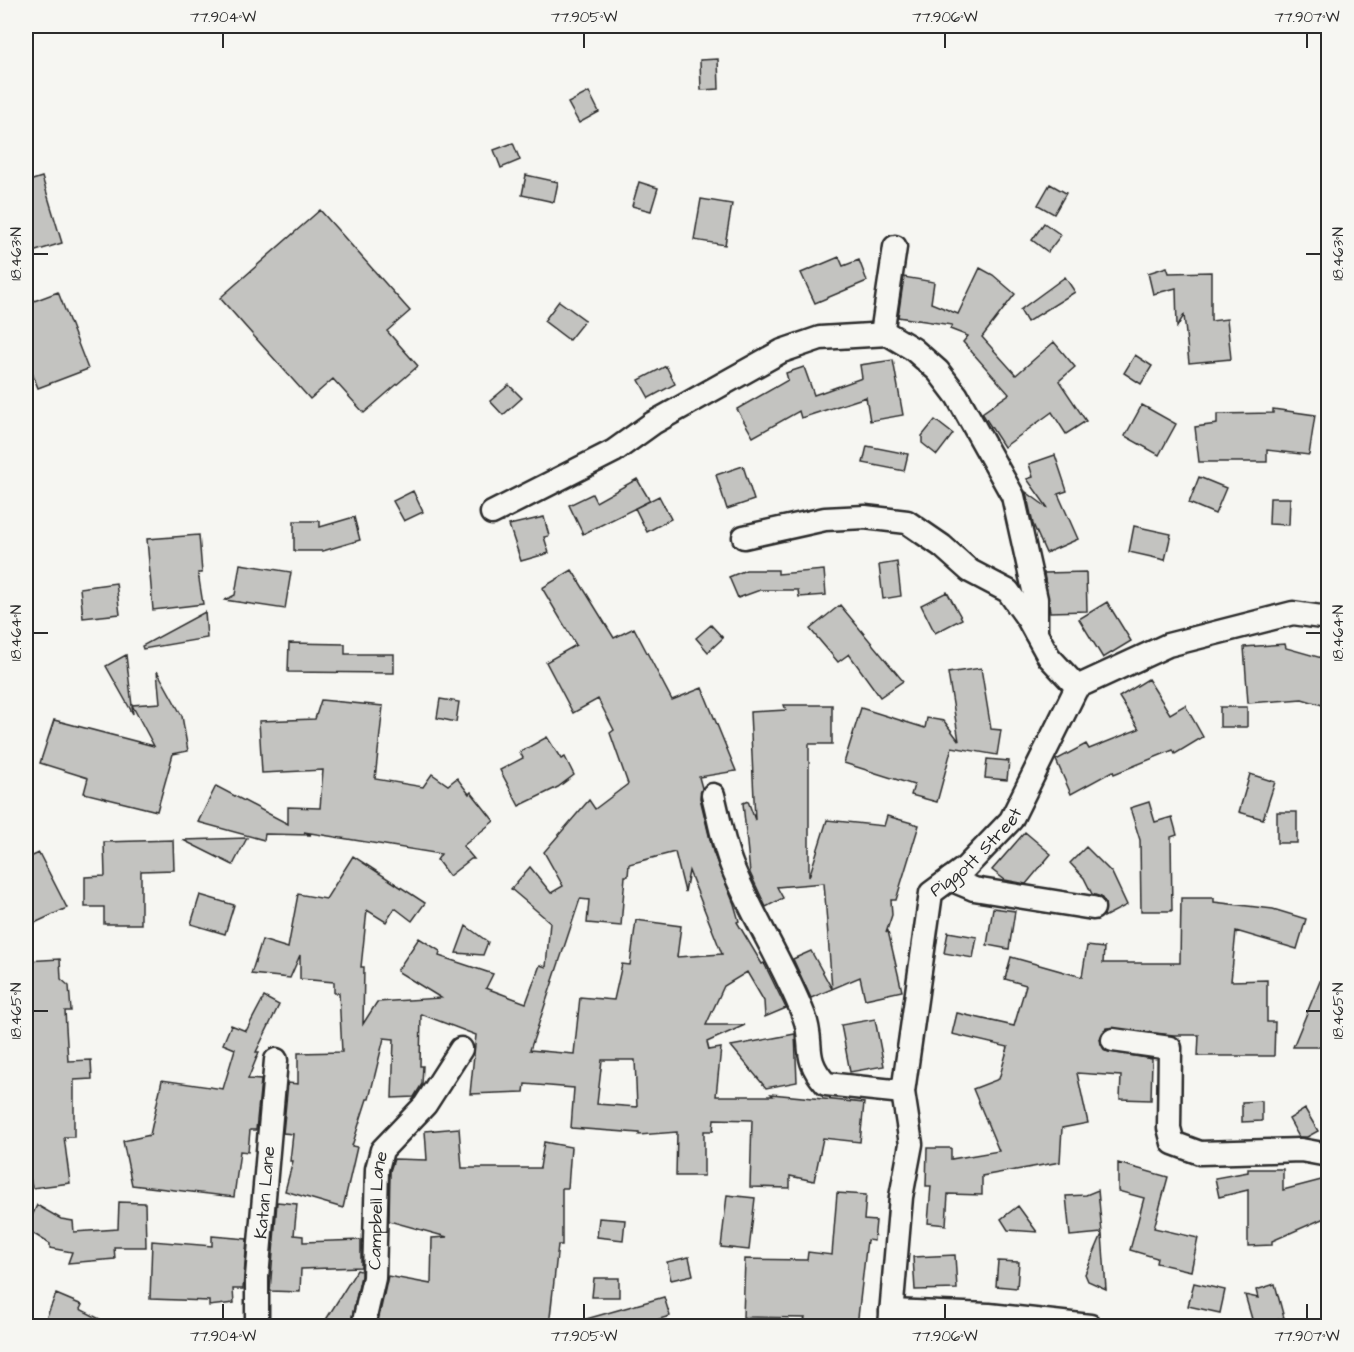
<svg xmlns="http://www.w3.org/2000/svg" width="1354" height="1352" viewBox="0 0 1354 1352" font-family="'Architects Daughter',sans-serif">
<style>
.building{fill:#c3c3c0;stroke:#2b2b2b;stroke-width:1.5;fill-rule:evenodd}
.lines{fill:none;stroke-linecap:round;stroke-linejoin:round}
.street-casing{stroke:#2b2b2b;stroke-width:27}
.street{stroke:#f6f6f2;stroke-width:22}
.ticks{fill:none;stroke:#2b2b2b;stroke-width:2}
.labels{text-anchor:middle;stroke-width:4.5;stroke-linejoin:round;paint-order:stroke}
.street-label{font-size:18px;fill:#2b2b2b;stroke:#f6f6f2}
.neatline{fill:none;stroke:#2b2b2b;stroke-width:2}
.ticks-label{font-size:15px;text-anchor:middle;fill:#2b2b2b}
</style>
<rect width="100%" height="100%" fill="#f6f6f2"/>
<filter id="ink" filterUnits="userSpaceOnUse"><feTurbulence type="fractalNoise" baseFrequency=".0167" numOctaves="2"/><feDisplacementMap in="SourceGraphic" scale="12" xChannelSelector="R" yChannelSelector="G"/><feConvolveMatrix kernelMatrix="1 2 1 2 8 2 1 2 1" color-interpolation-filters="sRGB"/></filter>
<g filter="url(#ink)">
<path class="building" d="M718,59l1,30 -18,1 -1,-30z
M589,92l10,20 -20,11 -11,-20z
M513,143l7,17 -19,8 -7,-18z
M526,175l32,7 -4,20 -32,-7z
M42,177l20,66 -36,11v-72z
M639,182l19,6 -7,23 -19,-5z
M1050,184l16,9 -12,21 -16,-9z
M701,199l31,5 -7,41 -31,-5z
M320,210l90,101 -23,20 31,35 -54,47 -31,-34 -23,20 -90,-101z
M1044,223l17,12 -13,17 -16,-12z
M839,257l4,9 16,-6 8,21 -52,22 -14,-30z
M1167,267l2,6 42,-1v49l16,-2 4,40 -42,4 -5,-48 -7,12 -1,-39 -23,6 -5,-21z
M980,268l13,7 22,19 -33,43 34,38 38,-33 21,25 -16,14 27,40 -20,13 -14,-22 -48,35 -22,-34 27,-19 -46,-52 5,-6 -18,-7 2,-4 -54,-8 6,-40 30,5 -3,21 27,11z
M1065,277l10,15 -48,30 -7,-12z
M58,292l30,77 -50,19 -12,-31v-53z
M559,301l26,19 -16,20 -25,-19z
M1135,355l17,11 -11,18 -17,-11z
M893,360l10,55 -33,6 -4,-24 -65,21 -2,-7 -46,26 -16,-28 51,-29 -2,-7 18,-6 10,28 48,-17 -2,-13z
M666,366l9,18 -26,14 -10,-18z
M509,385l13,13 -19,17 -13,-14z
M1142,405l34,19 -17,31 -34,-19z
M1273,409l42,6 -6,40 -42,-5v12h-68l-4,-35 22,-3v-10l56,-1z
M935,420l18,14 -16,21 -15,-12v-7z
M867,446l41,8 -4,17 -41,-8z
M1055,455l12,36 -9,3 20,45 -32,14 -13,-29 -7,-32 22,16 -21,-29 6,-2 -4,-13z
M743,466l11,34 -27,9 -11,-34z
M1199,477l27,11 -11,26 -26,-11z
M637,479l13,22 -67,33 -14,-29 23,-11 4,8z
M413,491l10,21 -19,9 -11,-20z
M659,496l12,23 -24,13 -12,-24z
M1270,498h20l-1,27 -20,-1z
M354,517l6,23 -37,11h-29v-30h26v6z
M544,517l5,19 -5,1 5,16 -28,8 -12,-36z
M1134,526l37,8 -6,26 -36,-8z
M199,535l3,38h-4l5,31 -50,6 -6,-71z
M897,562l4,34 -18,3 -4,-34z
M240,564l51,8 -6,37 -60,-9 10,-5z
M572,570l42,68 20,-10 38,72 30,-12 34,83 -37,6 3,11 -2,10 13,54 21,52 5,17 -2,1 25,42 2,-1 22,45 -21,9 -1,-16 -17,-29 -23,14 -18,39h39l-38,17 2,8 12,-2 -5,48h57l-2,-2 93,9 -4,39 -37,-4 -9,43 -24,-5v12l-40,-1 2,-67 -38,-1 -1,12h-9v45h-28l1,-44 -38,3v-2l-68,-5 3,-40 -49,-4 -1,8 -54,2 6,-59 -55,-21 -1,52h3l-1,18 -8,13 -22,1 2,-59 -10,-1 -15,61h-2l-15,47 5,1 -14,61 -58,-17 8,-30h-3l3,-27 -10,-1 5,-50 10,1v-31l44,-1 -3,-59h-5v-11l-34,-3v-24l-10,23 -39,-4 11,-34 26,8 10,-54 28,5 27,-43 72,47 -13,18 -17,-13 -9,14 -19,-12 -6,57h3l-1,57 14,-22 64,-4 -44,-27 22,-33 21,13 -1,5 54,18 -7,14 40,15 14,-38 6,2 4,-45 -39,-33 19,-22 21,26 12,-7 -19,-34 45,-52 6,9 33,-25 -18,-51 4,-3 -16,-31 -25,14 -27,-51 30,-17 -34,-57zM675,852l10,40 4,-21 33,83 -45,3 4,-31 -45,-6 -6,45 -8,-1 -8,36 -34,-3 -6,57 -44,-4 50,-151 9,1 -2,23 34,3 4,-50h3l1,-12zM602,1060h33l2,47 -40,-3z
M746,570h32v4l46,-4 2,25 -27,2 -1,-7h-38l-22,8 -9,-21z
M1086,572l1,39 -37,1 -6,-39z
M116,583l4,31 -37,4 -3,-30z
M947,592l15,27 -27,14 -14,-28z
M1107,602l24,39 -28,17 -24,-39z
M840,605l63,76 -23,16 -31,-43 -11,8 -28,-33z
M205,612l2,26 -64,11 -1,-3z
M711,625l12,13 -15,14 -12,-14z
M289,643l56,1v10h49v19l-106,-1z
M1285,644l1,4 43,12v47l-27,-8 -54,4 -4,-56z
M126,655l7,59 -27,-48z
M981,668l10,61 10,1 -4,25 -45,-8 -15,55 -26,-7 3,-10 -70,-22 17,-55 64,20 2,-10 17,3 15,20 -11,-68z
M157,671l25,45 6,35 -15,3 -16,57 -73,-18 4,-15 -48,-15 14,-43 100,26 -22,-41 28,-2z
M1148,679l22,35 15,-9 18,32 -28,17 -2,-4 -59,24 -1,-3 -42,23 -15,-34 30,-16 3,5 50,-20 -20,-32z
M440,699l19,3 -3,20 -19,-4z
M321,700l62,6 -8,73 48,8 9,-13 16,11 9,-7 12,16 2,-2 23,29 -31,25 11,13h-3l-22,17 -12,-16 4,-6 -137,-22 7,3 -46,-1 -1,6 -66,-18 18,-36 72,38v-17l32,1 3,-38 -61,3 -3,-52 56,-2z
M784,705h48v39h-23v133l18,-57 57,6 3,-10 32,9 -23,75h-5l1,15 -6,18 2,-2 14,60 -37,8 -5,-22 -28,12 -8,-106 -47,4 6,11 -17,9 -16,-34 -7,-70 5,-2 7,19 -5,-108 36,-2z
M1220,707h27v20h-27z
M547,737l14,22 4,-2 9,18 -16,12 -39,19 -19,-36 23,-12 -3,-6z
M987,759l22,2 -2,19 -22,-2z
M1250,774l25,8 -12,37 -24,-7z
M1149,802l6,20 17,-5 5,18 -6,2 1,74h-31l-1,-71 -10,-32z
M1277,812h20v31h-20z
M1025,832l26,22 -25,30 -21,-4 -13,-10z
M247,838l-14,27 -50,-25z
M173,840l1,30 -33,1v53h-37v-17h-19v-30l20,-1 -1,-34z
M1086,847l26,26 15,32 -23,12 1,-14 -4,-6 -9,-3 -8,-16 -14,-15z
M39,853l28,55 -41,19v-68z
M200,895l34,10 -9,29 -34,-10z
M1181,898h33v4l59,7 33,10 -9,30 -61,-18 -5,50 36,-1v42h8l-1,34h-76l1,-21h-25l-67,-7 -7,11 5,12 47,8 -1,41 -31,-1 1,-23 -44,-3 11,50 -26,5 -2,34 -78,14v19l-34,-1 -2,31 -18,-2 3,-37h-5l1,-38h24v11l48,-8 -26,-62 26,-10 9,-32 -56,-13 5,-21 57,13 12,-41 -21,-6 6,-22 71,20 5,-31 17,2 -1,15h77z
M993,908l22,3 -6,38 -22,-4z
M466,926l22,16 -5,13 -27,-2z
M948,932l29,5 -4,21 -29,-5z
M811,951l21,38 -21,9 -18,-39z
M60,959l1,20 8,7 2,25h-6l3,50 23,-1 1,19 -18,1v57h-10l6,46 -38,5 -3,-17 -3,1v-211z
M1323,974l1,73h-31z
M264,997l15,8 -23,47h3l-11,27 13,1 -5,50h-6l-2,22 -8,-1 -6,46 -102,-12 -9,-44 27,-6 12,-55 61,9 12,-40 -12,-5 8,-19 15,6z
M875,1019l9,47 -34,6 -9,-47z
M795,1034l2,48 -31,6 -35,-42z
M1262,1101v20l-20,1v-20z
M1305,1109l13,22 -11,6h-8l-10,-18z
M459,1128l3,40h78l4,-26 27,5 -3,41h-6v57h-4l-9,81h-172l11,-50 43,8 1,-46 15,-1 -58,-16 1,-50 4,-12 33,1 -2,-29z
M1118,1163l50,14 -14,51 44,10 -7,33 -35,-8 1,-5 -27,-8 14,-52 -26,-7z
M1248,1169h35v21l46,-12v38l-57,25v4l-24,1v-56l-29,7 -4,-19 33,-6z
M1098,1190l4,43 -32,3 -4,-40 20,-1z
M837,1193l29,2 -2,25 12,1 -2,20 -7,-1 -10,86h-55l3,-8 -62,-1 2,-58 62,1 1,-8 24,3z
M727,1195l28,3 -6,52 -28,-3z
M119,1202l26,1 1,44h-32l1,12 -47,4 4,-11 -22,-4v-4l-24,-15 11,-24 24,14 12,2 1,11 44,-3z
M277,1202l20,2 -3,31 9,1v6l58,-2v27l-60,2 -1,23 -30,-1z
M1018,1206l19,26 -29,-2 -7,-11z
M599,1218l26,2 -2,20 -26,-3z
M1102,1234l4,55 -18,-8 -3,-7z
M212,1236l35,3 -4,50h-10l1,14 -25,3v-5l-59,-2 2,-58 60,5z
M955,1255l2,34 -42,1 -2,-33z
M689,1257l4,18 -22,5 -4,-18z
M998,1261l21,1 -2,26 -21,-2z
M357,1270l4,1v5l-11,50h-28z
M594,1278h25v19h-27z
M1194,1283l31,7 -5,23 -32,-7z
M1275,1284l9,34 -30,8 -9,-31 13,3 -2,-8z
M56,1294l26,11 -2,4 33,17h-70z
M664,1297l6,19 -34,10h-56l-1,-5z"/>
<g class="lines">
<g class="street-casing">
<g id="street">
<path d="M882,334l13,-87"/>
<path d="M492,513l122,-62 39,-28 129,-72 38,-13 68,-4 25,15 25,22 19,25 56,100 23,103v34"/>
<path d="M744,537l81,-18 40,-2 42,5 35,24 28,25 38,20 20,28 21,38 28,30"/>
<path d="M713,795c6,23 10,49 19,71 21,52 52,98 72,150 11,28 -3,41 22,68l77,8"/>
<path d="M950,879l24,10 119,19"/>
<path d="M1113,1040l57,8 -1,80 4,15 27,10 101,-3 27,5"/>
<path d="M891,1311l98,4 101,11"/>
<path id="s1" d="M257,1326v-49l19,-217"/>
<path id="s2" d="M363,1326l11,-48 3,-109 5,-19 43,-45 36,-56"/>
<path id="s3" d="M890,1326l11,-129 10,-53 -8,-52 28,-199 35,-26 45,-47 66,-133 91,-42 125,-32 35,5"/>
</g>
</g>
<use href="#street" class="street"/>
</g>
</g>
<path class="ticks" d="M223,33v15M584,33v15M945,33v15M1307,33v15M33,254h15M1306,254h15M33,633h15M1306,633h15M33,1011h15M1306,1011h15M223,1304v15M584,1304v15M945,1304v15M1307,1304v15"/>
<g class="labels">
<g class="street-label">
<text dy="6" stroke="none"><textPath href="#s3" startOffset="498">Piggott Street</textPath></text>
<text dy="6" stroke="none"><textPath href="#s1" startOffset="134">Katan Lane</textPath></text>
<text dy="6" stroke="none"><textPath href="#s2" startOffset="117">Campbell Lane</textPath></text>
</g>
</g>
<rect width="1354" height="1352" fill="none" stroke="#f6f6f2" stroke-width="66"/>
<rect x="33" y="33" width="1288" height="1286" class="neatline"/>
<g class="ticks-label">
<text x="223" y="22">77.904°W</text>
<text x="584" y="22">77.905°W</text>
<text x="945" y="22">77.906°W</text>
<text x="1307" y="22">77.907°W</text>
<text transform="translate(1338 254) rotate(-90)" y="5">18.463°N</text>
<text transform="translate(16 254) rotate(-90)" y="5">18.463°N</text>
<text transform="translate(1338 633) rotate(-90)" y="5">18.464°N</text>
<text transform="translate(16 633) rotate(-90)" y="5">18.464°N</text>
<text transform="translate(16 1011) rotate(-90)" y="5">18.465°N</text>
<text transform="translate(1338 1011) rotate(-90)" y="5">18.465°N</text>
<text x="223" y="1341">77.904°W</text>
<text x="584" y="1341">77.905°W</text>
<text x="945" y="1341">77.906°W</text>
<text x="1307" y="1341">77.907°W</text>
</g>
</svg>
